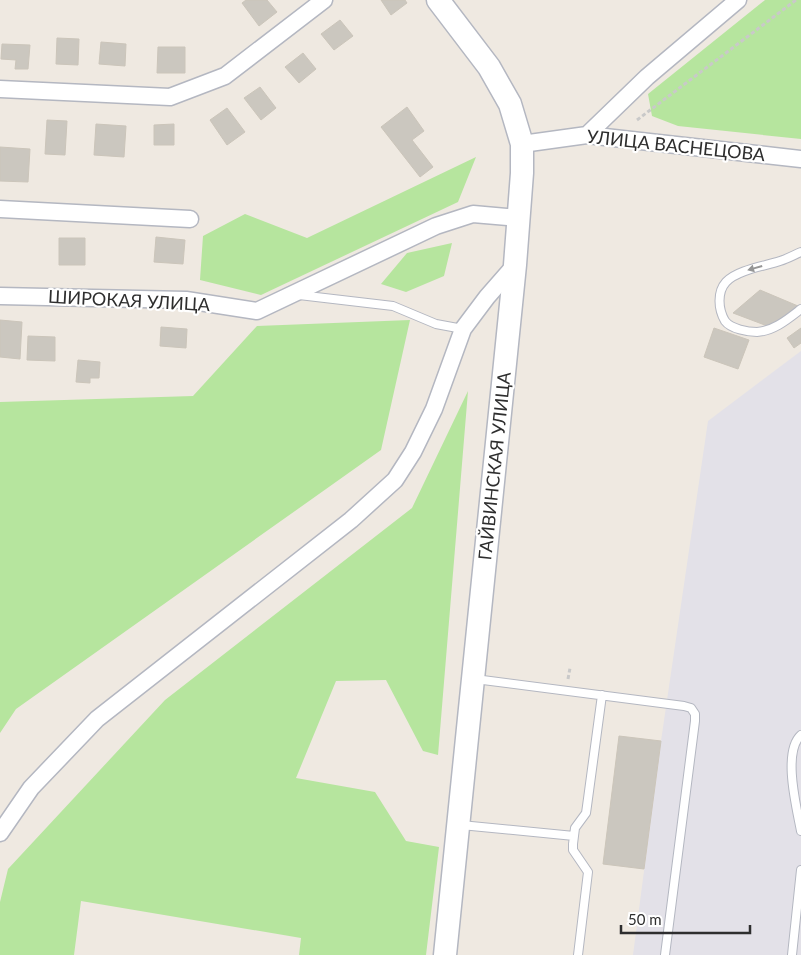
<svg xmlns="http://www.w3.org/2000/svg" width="801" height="955" viewBox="0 0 801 955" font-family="Lato,sans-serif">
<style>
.industrial{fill:#e3e1e8}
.green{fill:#b6e59e}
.building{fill:#cbc7bf;stroke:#cbc5ba}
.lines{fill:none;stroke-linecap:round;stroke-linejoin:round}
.service-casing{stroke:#b4b7c1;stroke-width:10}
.minor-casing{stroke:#b4b7c1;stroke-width:19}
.secondary-casing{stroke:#b4b7c1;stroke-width:25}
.path{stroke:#c9c9c9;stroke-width:3;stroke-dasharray:4 2.5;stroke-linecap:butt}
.service{stroke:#fff;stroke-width:8}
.minor{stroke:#fff;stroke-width:16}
.secondary{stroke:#fff;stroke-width:22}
.oneway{fill:#969696}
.labels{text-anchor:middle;stroke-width:4.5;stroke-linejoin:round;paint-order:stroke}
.street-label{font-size:18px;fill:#2e2e2e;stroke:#fff}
</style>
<rect width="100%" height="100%" fill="#efe9e1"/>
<path class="industrial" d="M801,351v604h-168l28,-214 47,-320z"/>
<path class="green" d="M765,0h36v139l-123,-13 -26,-10 -4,-22z
M476,157l-18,45 -197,93 -61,-15 3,-44 42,-22 62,24z
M452,243l-8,33 -38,16 -25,-8 26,-31z
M410,320l-29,130 -365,259 -16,24v-331l193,-6 64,-70z
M468,391l-30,364 -15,-4 -37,-71 -50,1 -40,97 79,14 31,49 33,6 -13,108h-127l2,-17 -220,-37 -7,54h-74v-53l8,-33 157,-169 247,-192z"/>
<path class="building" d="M246,0h21l10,12 -18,14 -17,-23z
M381,0h24l2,3 -16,12z
M340,20l13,16 -19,14 -13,-16z
M57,38l22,1 -1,26 -22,-1z
M101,42l25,2 -1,22 -26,-2z
M2,44l28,1 -2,24h-13l1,-9 -15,-1z
M158,47h27v26h-28z
M303,53l13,16 -17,14 -14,-16z
M260,87l16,21 -15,12 -17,-22z
M407,107l17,24 -12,9 21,27 -13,10 -39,-50z
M227,108l18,24 -18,13 -17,-25z
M47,120l20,1 -2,34 -20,-1z
M96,124l30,2 -2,31 -30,-2z
M174,124v21h-20v-20z
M0,147l30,2 -2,33 -28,-1z
M156,237l29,3 -2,24 -29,-2z
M59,238h26v27h-26z
M760,290l38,16 -28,21 -37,-14z
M0,320l22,2 -2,37 -20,-2z
M161,327l26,2 -1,19 -26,-2z
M714,328l35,12 -11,29 -34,-12z
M801,328v15l-7,5 -7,-10z
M28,336l27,1v24l-28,-1z
M78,360l22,2 -1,16h-9v5l-14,-1z
M619,736l42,5 -17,128 -41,-5z"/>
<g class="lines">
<g class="service-casing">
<path id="service" d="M801,252c-7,3 -14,7 -21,9 -15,5 -43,9 -54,21 -9,10 -8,27 -1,39 6,8 23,11 32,11 17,-1 31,-13 44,-23
M299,295l94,11 43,18 27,5
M475,679l209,27 7,2 4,6v7l-30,234
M801,735c-19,17 -4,74 0,96
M461,825l113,11
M578,955l10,-83 -15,-22v-6l2,-16 11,-15 1,-7 15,-111
M792,955l9,-85"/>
</g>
<g class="minor-casing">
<path id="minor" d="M0,89l170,8 55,-21 99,-76
M587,135l60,-58 91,-77
M522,144l65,-9 214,24
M0,209l190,10
M0,296l186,4 71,11 179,-85 37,-12 46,4
M0,833l31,-45 66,-69 254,-199 44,-40 18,-28 21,-43 29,-80 24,-32 28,-32"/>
</g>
<g class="secondary-casing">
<path id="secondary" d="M438,0l51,67 21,37 12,40v29l-7,92 -70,690"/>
</g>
<path class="path" d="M637,120l159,-120
M568,679l2,-11"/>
<use href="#service" class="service"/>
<use href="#minor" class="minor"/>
<use href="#secondary" class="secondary"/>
</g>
<defs><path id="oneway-solid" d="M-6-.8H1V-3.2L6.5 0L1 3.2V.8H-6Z" transform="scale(1.25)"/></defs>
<use class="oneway" href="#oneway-solid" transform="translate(755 268) rotate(164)"/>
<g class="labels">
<g class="street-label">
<text transform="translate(676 146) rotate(6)" y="6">УЛИЦА ВАСНЕЦОВА</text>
<text transform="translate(129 301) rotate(3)" y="6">ШИРОКАЯ УЛИЦА</text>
<text transform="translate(495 466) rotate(-84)" y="6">ГАЙВИНСКАЯ УЛИЦА</text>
</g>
</g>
<path d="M621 925v8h129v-8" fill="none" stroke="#2e2e2e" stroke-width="2.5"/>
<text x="628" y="925" font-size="15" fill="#2e2e2e" stroke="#ffffff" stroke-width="4" paint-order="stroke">50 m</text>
</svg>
